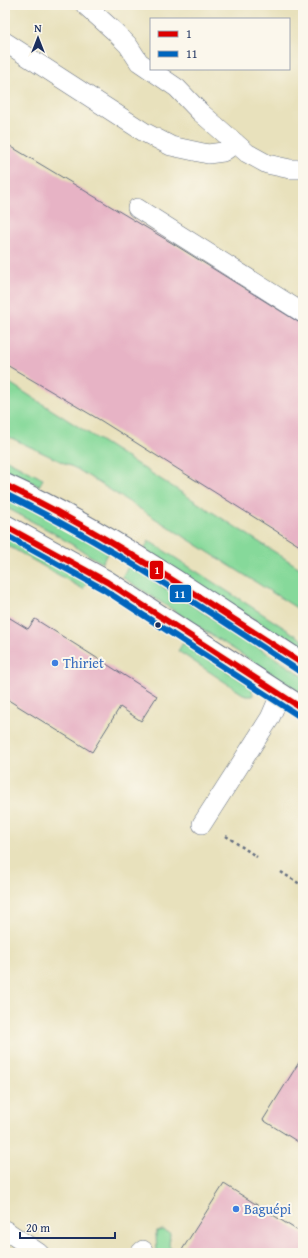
<svg xmlns="http://www.w3.org/2000/svg" width="308" height="1258" viewBox="0 0 308 1258" font-family="'Gentium Book Plus',serif">
<style>
.green{fill:#86d99a;stroke:#50847c}
.building{fill:#e7b3c5}
.lines{fill:none;stroke-linecap:round;stroke-linejoin:round}
.service-casing{stroke:#636d7f;stroke-width:20}
.tertiary-casing{stroke:#636d7f;stroke-width:24}
.path{stroke:#636d7f;stroke-width:2.5;stroke-dasharray:3 3;stroke-linecap:butt}
.service{stroke:#fff;stroke-width:19}
.tertiary{stroke:#fff;stroke-width:22}
.bus-1-casing{stroke:#fbf7ec;stroke-width:9}
.bus-2-casing{stroke:#fbf7ec;stroke-width:9}
.bus-1{stroke:#d00;stroke-width:6}
.bus-2{stroke:#0065bd;stroke-width:6}
.bus-dot{fill:#1b2f5e;stroke:#fbf7ec;stroke-width:1.5}
.shop-dot{fill:#3f7fe0;stroke:#fbf7ec;stroke-width:1.5}
.labels{text-anchor:middle;stroke-width:4;stroke-linejoin:round;paint-order:stroke}
.shop-label{font-size:14px;fill:#366cbe;stroke:#fbf7ec;text-anchor:start}
.line-badge{stroke:#fbf7ec;stroke-width:1.5}
.badge-label{font-size:11px;text-anchor:middle;font-weight:bold;fill:#fff}
</style>
<rect width="100%" height="100%" fill="#fbf7ec"/>
<filter id="ink" filterUnits="userSpaceOnUse"><feTurbulence type="fractalNoise" baseFrequency=".025" numOctaves="2"/><feDisplacementMap in="SourceGraphic" scale="8" xChannelSelector="R" yChannelSelector="G"/><feConvolveMatrix kernelMatrix="1 2 1 2 8 2 1 2 1" color-interpolation-filters="sRGB"/></filter>
<filter id="wash" filterUnits="userSpaceOnUse"><feTurbulence type="fractalNoise" baseFrequency=".012" numOctaves="4" result="noise"/><feDisplacementMap in="SourceGraphic" scale="16" xChannelSelector="R" yChannelSelector="G"/><feGaussianBlur stdDeviation="0.9" result="paint"/><feColorMatrix in="noise" values="0 0 0 0 0 0 0 0 0 0 0 0 0 0 0 0 0 1.4 0 .05"/><feComposite in="paint" operator="in"/></filter>
<g filter="url(#wash)">
<rect width="100%" height="100%" fill="#e8e1bc"/>
<path class="green" d="M5,380l298,190v42l-226,-143 -72,-34z
M5,459l38,20 -4,7 -34,-17z
M5,493l50,27 53,32 -6,11 -52,-32 -45,-24z
M5,533l83,47 -5,9 -78,-45z
M149,541l154,99v11l-159,-101z
M129,565l174,111v18l-181,-117z
M183,643l69,44 1,9h-7l-68,-45z
M163,1230l7,3 -1,13 7,7h-19l-1,-19 1,-3z"/>
<g id="blocks">
<path class="building" d="M5,143l167,100 131,82v223l-203,-128 -95,-56z
M5,615l23,14 7,-10 122,77 -16,25 -21,-14 -28,45 -87,-54z
M303,1056v89l-40,-25z
M224,1184l79,50v19h-123z"/>
</g>
</g>
<g filter="url(#ink)">
<use href="#blocks" fill-opacity="0" stroke="#636d7f" stroke-width="1"/>
<g class="lines">
<g class="service-casing">
<path id="service" d="M85,5l29,26 14,14 11,17 38,26 23,24 47,41 20,11 23,5h13
M5,42l139,90 27,14 37,8 15,-2 13,-9
M137,208l166,105
M202,824l68,-106 10,-23
M5,1230l34,23
M140,1253l3,-3"/>
</g>
<g class="tertiary-casing">
<path id="tertiary" d="M5,485c105,48 201,117 298,179
M5,526l102,56 196,127"/>
</g>
<path class="path" d="M226,836l31,21
M281,872l22,14"/>
<use href="#service" class="service"/>
<use href="#tertiary" class="tertiary"/>
<g class="bus-1-casing">
<path id="bus-1" d="M5,485c105,51 200,116 298,179
M5,526l102,56 196,127"/>
</g>
<g class="bus-2-casing">
<path id="bus-2" d="M5,494c103,50 198,114 294,177
M5,535l98,54 196,127"/>
</g>
<use href="#bus-1" class="bus-1"/>
<use href="#bus-2" class="bus-2"/>
</g>
</g>
<circle class="bus-dot" cx="158" cy="625" r="3.5"/>
<g class="shop-dot">
<circle cx="55" cy="663" r="4"/>
<circle cx="236" cy="1209" r="4"/>
</g>
<g class="labels">
<g class="shop-label">
<text x="63" y="668">Thiriet</text>
<text x="244" y="1214">Baguépi</text>
</g>
</g>
<g class="line-badge">
<rect x="149" y="560" width="15" height="20" rx="4" fill="#d00"/>
<rect x="169" y="584" width="23" height="19" rx="4" fill="#0065bd"/>
</g>
<g class="badge-label">
<text x="157" y="574">1</text>
<text x="180" y="598">11</text>
</g>
<rect width="308" height="1258" fill="none" stroke="#fbf7ec" stroke-width="20"/>
<rect x="150" y="18" width="140" height="52" fill="#fbf7ec" stroke="#a1a7b3"/>
<rect x="158" y="31" width="20" height="6" fill="#dd0000" stroke="#a1a7b3"/>
<text x="186" y="38" font-size="12" fill="#1b2f5e">1</text>
<rect x="158" y="51" width="20" height="6" fill="#0065bd" stroke="#a1a7b3"/>
<text x="186" y="58" font-size="12" fill="#1b2f5e">11</text>
<g transform="translate(38 38)" stroke="#fbf7ec" stroke-width="3" paint-order="stroke">
<path d="M0-3L7 15L0 10L-7 15Z" fill="#1b2f5e"/>
<text y="-6" font-size="11" font-weight="bold" text-anchor="middle" fill="#1b2f5e">N</text>
</g>
<path d="M20 1232v6h95v-6" fill="none" stroke="#1b2f5e" stroke-width="2"/>
<text x="26" y="1232" font-size="12" fill="#1b2f5e" stroke="#fbf7ec" stroke-width="3" paint-order="stroke">20 m</text>
</svg>
